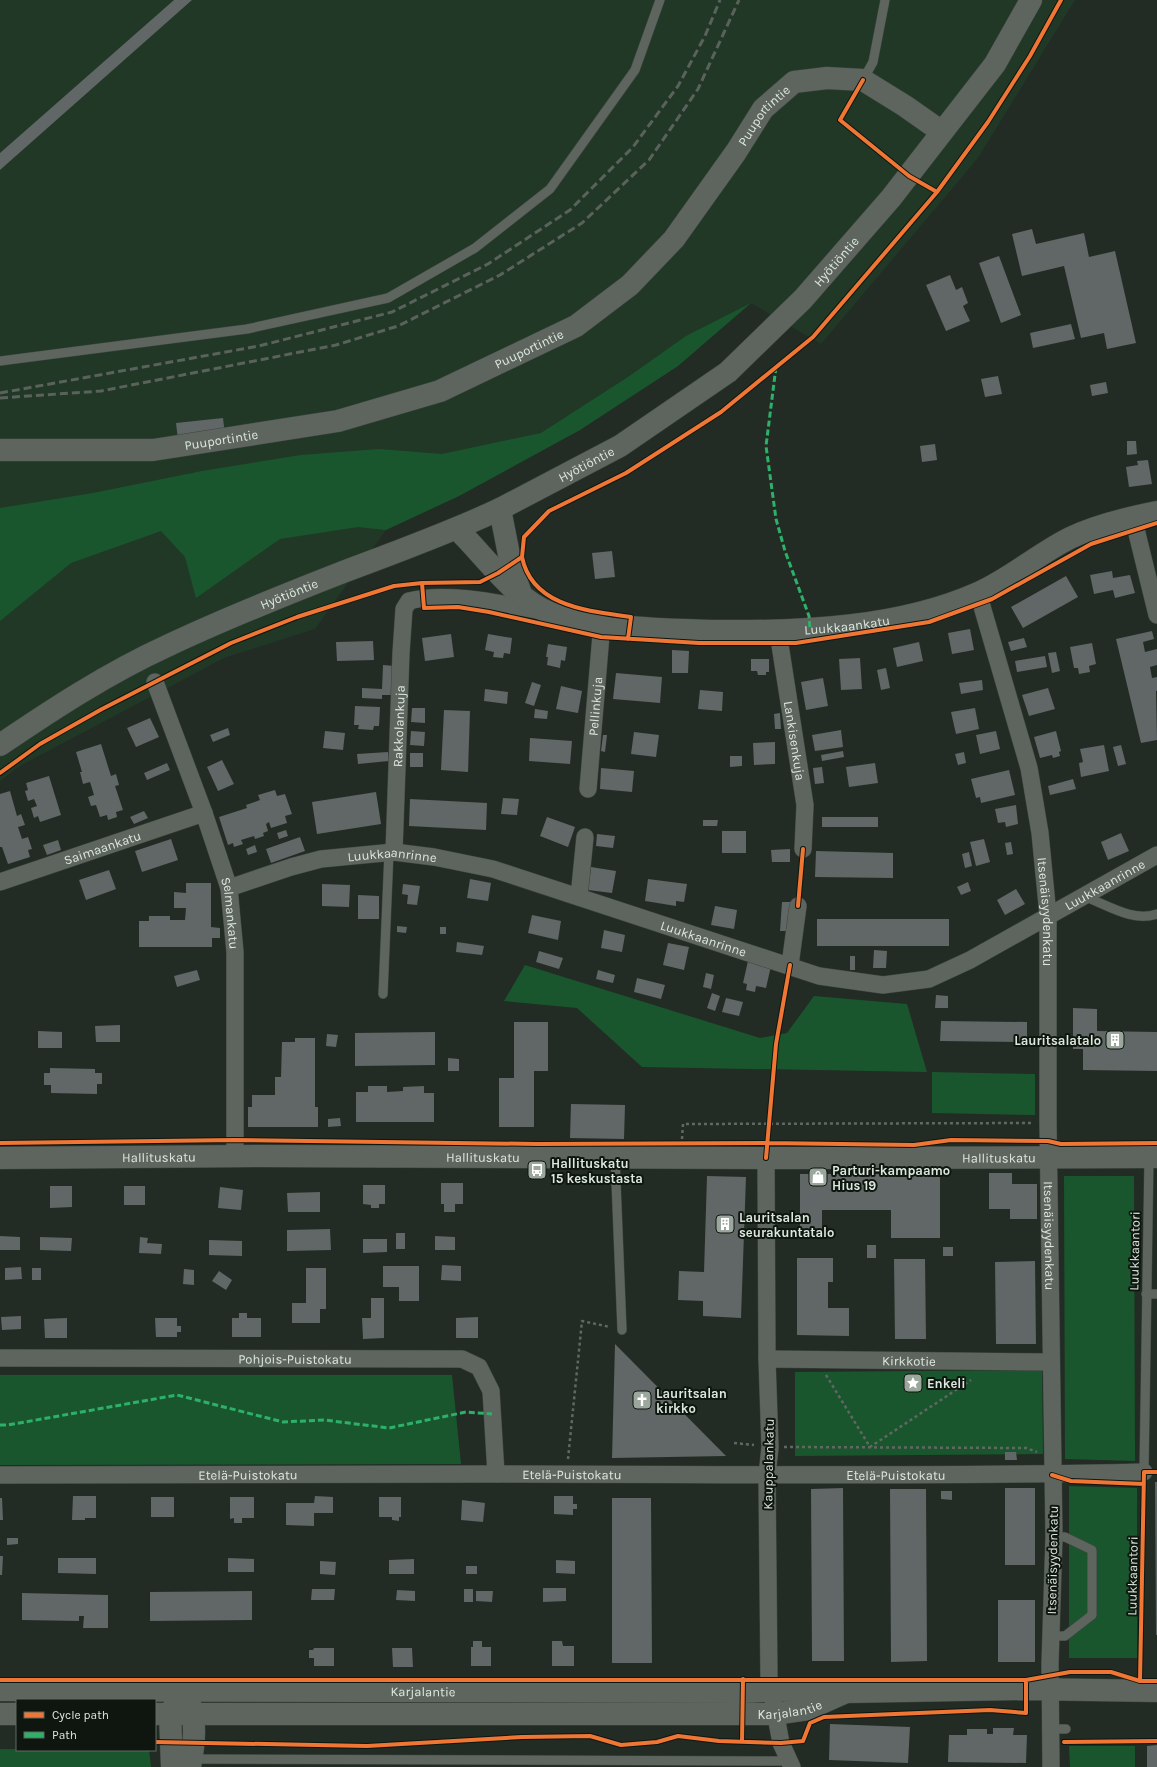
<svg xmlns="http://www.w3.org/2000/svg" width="1157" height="1767" viewBox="0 0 1157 1767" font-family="Karla,sans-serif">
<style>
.built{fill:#213826}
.green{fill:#1a562d}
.building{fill:#616667}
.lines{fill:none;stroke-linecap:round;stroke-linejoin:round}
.service-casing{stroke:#3e4640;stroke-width:10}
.minor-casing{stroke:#3e4640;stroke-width:18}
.tertiary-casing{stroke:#3e4640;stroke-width:23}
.secondary-casing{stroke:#3e4640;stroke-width:23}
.path{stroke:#606861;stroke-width:2.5;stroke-dasharray:3 3;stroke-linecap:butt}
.service{stroke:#5e655f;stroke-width:9}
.minor{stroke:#5e655f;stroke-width:17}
.tertiary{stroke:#5e655f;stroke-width:22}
.secondary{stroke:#5e655f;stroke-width:22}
.rail{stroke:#5a625b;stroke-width:3;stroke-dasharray:8 4;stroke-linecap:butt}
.quiet{stroke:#2db169;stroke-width:3;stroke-dasharray:6 3;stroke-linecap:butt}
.cycleway-casing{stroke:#0e160f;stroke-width:6}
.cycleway{stroke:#f07635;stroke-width:4}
.labels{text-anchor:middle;stroke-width:4;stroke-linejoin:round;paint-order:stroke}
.street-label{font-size:13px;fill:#dce8de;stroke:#0e160f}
.poi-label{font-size:13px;font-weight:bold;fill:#dce8de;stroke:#0e160f;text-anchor:start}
</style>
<rect width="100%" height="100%" fill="#222c24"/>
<path class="built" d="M0,0h1075l-97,158 -157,186 -70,-41 -73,63 -98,64 -121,66 -73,34 -71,99 -91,29 -206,109 -18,14z"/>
<path class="green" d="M751,303l-73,63 -98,64 -121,66 -73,34 -28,-3 -78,12 -84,59 -11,-41 -24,-26 -90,32 -71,58v-113l93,-15 109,-22 99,-16 78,-6 63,5 99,-21 87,-56 58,-41z
M525,965l235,73 27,-5 27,-37 93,8 20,68 -285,-5 -65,-59 -73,-7z
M932,1072l103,2v41l-103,-2z
M1064,1176h70l1,285 -70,-2z
M1042,1370l1,84 -248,2v-84z
M0,1375h452l9,89 -461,1z
M1069,1486l68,2v170h-68z
M1069,1746h66v21h-65z
M0,1749l149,1 2,17h-151z"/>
<path class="building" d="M174,0h18l-192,170v-17z
M1032,229l4,15 48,-11 5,24 26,-6 21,92 -29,6 -3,-16 -23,5 -17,-72 -42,10 -10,-42z
M999,256l22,59 -20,8 -22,-60z
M950,275l6,15 6,-3 6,16 -5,3 7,15 -24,10 -20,-46z
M1071,324l4,15 -42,9 -3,-15z
M998,376l4,18 -17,3 -4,-18z
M1106,382l2,11 -16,3 -2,-11z
M223,418l2,17 -47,5 -2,-17z
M1127,441h9l1,13 -10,1z
M935,444l2,16 -15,2 -2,-16z
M1148,460l4,24 -23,3 -3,-20 12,-2 -1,-4z
M612,551l3,26 -20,2 -3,-26z
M1112,571l1,7 17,-3 5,18 -20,5 -2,-8 -19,4 -4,-19z
M1066,576l12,21 -55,31 -12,-21z
M970,629l4,21 -22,4 -4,-21z
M1152,631l2,8 -11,3 2,10 12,-3v16l-7,2 2,11 5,-1v14h-1l1,49 -16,3 -25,-104z
M451,634l3,23 -29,4 -3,-23z
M488,634l24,4 -2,16 -6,-1 -1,5 -10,-1 1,-5 -9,-2z
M1024,638l3,9 -16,4 -3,-9z
M373,641l1,19 -37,1 -1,-19z
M919,642l4,19 -26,6 -4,-19z
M1092,643l4,21 -7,2 1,6 -11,2 -1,-6h-4l-4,-21z
M548,644l19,3 -2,14 -4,-1 -1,8 -13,-3 1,-8h-2z
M672,650l17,1 -1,22h-16z
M1056,652l4,19 -8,2 -4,-20z
M1045,656l2,11 -30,5 -2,-11z
M860,658l2,31 -21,1 -2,-31z
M751,659h18v13h-3v3h-8l-1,-4h-6z
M383,665l12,1 -2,29h-11v4l-20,-1v-10l20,1z
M886,668l4,20 -9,2 -4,-20z
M616,673l46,4 -2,26 -47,-4z
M823,678l5,28 -22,4 -5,-28z
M982,680l1,10 -22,4 -2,-11z
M532,682l9,3 -7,21 -9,-3z
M561,686l21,5 -4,22 -22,-4z
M1048,688l7,21 -26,7 -7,-21z
M485,689l23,3 -1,12 -23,-3z
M700,690l23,2 -1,19 -24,-2z
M355,706l25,1 -1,19h-5l-1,4 -15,-1 1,-4h-5z
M412,708h13v15l-14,-1z
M975,708l4,21 -23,5 -5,-22z
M535,709l13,2 -1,8 -13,-1z
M444,710l26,1 -2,61 -27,-2z
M780,713l1,16h-6l-1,-15z
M150,718l9,19 -23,10 -9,-19z
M228,728l2,7 -17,7 -3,-7z
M841,730l2,17 -28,4 -3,-16z
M325,731l20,2 -2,17 -20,-2z
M411,731l14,1 -1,14 -14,-1z
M996,731l4,18 -20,5 -4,-19z
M1056,731l5,20 -2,1 1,4 -7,2 -1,-3 -12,3 -6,-21z
M634,732l25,3 -3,22 -25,-3z
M603,735h4l-2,17 -4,-1z
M530,738l42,3 -2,23 -41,-3z
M775,742v22l-21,1 -1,-22z
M101,744l10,32 5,-2 3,11 -4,1 8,24 -7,2 1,5 -9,3 -1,-5 -7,2 -4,-12 -5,1 -3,-9 6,-2 -4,-13 -7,2 -3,-12h2l-6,-20z
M1104,745l5,26 -28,6 -2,-14 4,-1 -3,-13z
M1121,745l5,19 -8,2 -5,-19z
M843,751l1,6 -22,4 -1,-6z
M388,752l1,9 -31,3 -1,-10z
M964,752l2,11 -8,2 -3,-11z
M410,753h13v14h-13z
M730,756h12v10l-12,1z
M222,760l12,24 -16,7 -11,-24z
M167,763l3,7 -23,10 -3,-7z
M875,763l3,20 -29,4 -3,-20z
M822,767l2,16 -9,1 -2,-16z
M601,768l33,3 -2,21 -32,-3z
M1009,770l6,25 -34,8 -1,-6 -4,1 -5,-19z
M49,776l12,39 -21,7 -2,-6 -4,2 -3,-10 6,-2 -3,-7 -6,2 -3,-10 3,-1 -2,-7z
M1073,779l3,10 -26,6 -2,-9z
M275,790l2,6 8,-2 7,20 -7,2 2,7 -16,5 -2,-6 -3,2 2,7 -5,2 1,3 -9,3 -1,-3 -13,4 2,4 -9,3 -1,-4 -5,2 -9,-28 28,-9 -1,-3 14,-5 -2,-5z
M10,791l7,25 4,-2 4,11 -7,2 4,12 6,-2 4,12 -4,1 2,7 -22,7 -6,-17h-2v-53z
M376,792l5,32 -64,10 -5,-32z
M503,798l16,1 -2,16 -16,-1z
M410,799l77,4 -1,27 -77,-4z
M1016,805l2,19 -12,3 -1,-5 -7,1 -3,-14z
M144,811l4,7 -14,6 -4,-7z
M547,817l28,10 -7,20 -28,-11z
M822,817h56v10h-56z
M703,820h15l-1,6h-14z
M286,830l2,6 -9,3 -2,-6z
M722,831h24v22h-24z
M1121,833l8,18 -21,9 -7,-18z
M597,834l18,2 -2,12 -17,-2z
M300,837l5,14 -34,12 -5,-14z
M171,839l7,21 -36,12 -7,-21z
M984,839l6,23 -14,4 -6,-24z
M58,840l3,10 -14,5 -4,-10z
M1011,842l2,12 -6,1 -2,-12z
M255,845l2,7 -9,3 -2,-6z
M790,849v13h-18l-1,-12z
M816,851l77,2v25l-78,-1z
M969,852l3,14 -7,2 -3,-14z
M591,867l25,4 -4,22 -24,-3z
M109,870l7,19 -30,11 -7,-20z
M470,879l21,4 -3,18 -21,-3z
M648,879l39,5 -3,18 -8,-1v5l-31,-5z
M968,882l3,9 -10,4 -4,-8z
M186,883h25v44l9,1v10h-8v9h-73v-26h10v-5h21v4h15l1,-12h-12v-16l12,1z
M322,884l28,1 -1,22 -27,-1z
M403,884l17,2 -3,19 -10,-1 1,-9 -6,-1z
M1016,889l9,15 -20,11 -8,-15z
M358,895l21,1v23h-21z
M782,902h11l-1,29h-12z
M715,906l22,4 -3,19 -23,-4z
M532,915l29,6 -3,19 -30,-7z
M817,919h132v27h-132z
M397,926l10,1 -1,6 -9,-1z
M440,927h6v7h-6z
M604,930l21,5 -3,17 -21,-4z
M457,942l27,4 -2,9 -26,-3z
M668,943l21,4 -5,23 -21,-5z
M874,950l13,1 -1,17h-13z
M539,951l24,7 -4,11 -23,-7z
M850,956h5v14h-5z
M748,961l23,5 -5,22 -10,-2 -1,6 -9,-2 1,-6 -4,-1z
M197,970l3,10 -23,7 -3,-11z
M598,970l17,5 -2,8 -17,-4z
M706,973l8,2 -3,14 -8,-2z
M637,978l28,7 -4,14 -27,-7z
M712,993l8,3 -5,15 -8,-3z
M936,995l12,1v12h-13z
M726,998l17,4 -4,14 -17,-4z
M1073,1008l24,1v22l60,1v39l-74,-1v-21h-10z
M941,1021l86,1v20l-87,-1z
M514,1022h34v49h-14v56h-35v-49h15z
M120,1025v17h-24l-1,-16z
M38,1031l24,1v16h-24z
M435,1032v33l-80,1v-33z
M327,1034l11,1 -2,12 -10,-1z
M295,1038h20v69h3v20h-70v-20h4v-12h23v-18h6l1,-35h13z
M448,1058l11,1v12h-11z
M50,1068l45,1v4h7v11h-5v10l-46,-1v-8h-7v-12h6z
M368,1086h19v6l16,-1v-4l21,-1v7h10v29h-78v-30h12z
M571,1104l54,1 -1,34 -54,-1z
M340,1118l1,8 -13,1v-8z
M989,1173h23v11h25v35h-27v-10h-21z
M800,1174h140v64h-49v-28h-69v21h-22z
M707,1176l39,1 -5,141 -38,-2v-15l-25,-1 1,-29 25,1z
M441,1183h22v21h-8v8h-11v-8h-3z
M363,1185h22v19h-6v4h-8v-3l-8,-1z
M50,1186h22v21l-22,1z
M124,1186h21v19h-21z
M220,1187l23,3 -2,20 -23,-2z
M320,1192v20h-32l-1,-19z
M330,1229l1,21 -44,1v-21z
M396,1233h9v16h-9z
M0,1236l20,1v13h-20z
M435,1236l20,1v13h-20z
M40,1237l32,1 -1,13 -31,-1z
M140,1237l8,1 -1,5 15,1 -1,10 -22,-1z
M363,1239h24v13l-24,1z
M209,1240l33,1v15l-33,-1z
M867,1245h9v13h-9z
M943,1247h10v9h-10z
M797,1258h36v24h-5v26h21v28l-52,-1z
M894,1259h31l1,80h-31z
M1035,1261l1,83h-40l-1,-82z
M442,1265l19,1v15l-20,-1z
M383,1266h36v35h-20v-14h-16z
M21,1267l1,12 -17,1v-12z
M32,1268h9v12h-9z
M306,1268h20v41h-6v14h-28v-20h14z
M184,1269l10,1v15l-11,-1z
M219,1271l13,9 -6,10 -14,-9z
M371,1298h13v40l-21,1 -1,-21h9z
M239,1313h8v5h14v19h-29v-19h7z
M21,1316v13l-19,1 -1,-13z
M478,1317v21h-22v-20z
M67,1318v20h-22l-1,-19z
M155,1318h22v8h4v6h-4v5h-21z
M615,1344l111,112 -114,2z
M1005,1452h11l1,8h-12z
M1155,1482h2v153h-1z
M843,1488l1,173h-32l-1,-172z
M1005,1488h30v77h-30z
M890,1489h36l1,172 -36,1z
M941,1491h11v9l-11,-1z
M73,1496h23v22h-11v2h-13z
M315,1496l18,1v16h-19v13l-28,-1v-22h28z
M554,1496h19v8h4v5h-4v6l-19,-1z
M151,1497h23v20h-23z
M230,1497h24v21h-12v5h-8v-5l-4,1z
M379,1497h22v20h-2v4l-7,-1v-3h-13z
M0,1498h2l1,22h-3z
M612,1498h39l1,165h-40z
M462,1500l23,3 -2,19 -22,-2z
M7,1538h11v6l-11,1z
M0,1556h3l-1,19h-2z
M58,1558h38v16l-38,-1z
M228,1558l26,1v13h-26z
M414,1559v15h-25v-14z
M556,1560l19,1v13l-19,-1z
M320,1561l16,1 -1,13 -15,-1z
M466,1566h11v8h-11z
M543,1588h23v13l-23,1z
M312,1589h23l-1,11h-23z
M464,1589h9v13h-9z
M397,1590l18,1v10l-19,-1z
M252,1591v29l-102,1v-29z
M476,1591h17l-1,11 -16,-1z
M22,1593l86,2v33h-25l1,-12h-5v5l-57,-1z
M998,1600h37v62h-37z
M473,1641h9v6h9v19h-20v-19h2z
M552,1641h10l1,5h11v20h-22z
M314,1648h20v18h-20v-8h-5v-8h4z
M392,1648h20l1,19h-20z
M830,1724l80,3 -2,36 -79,-3z
M993,1728h21l-1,7h14l-1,28 -78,-1 1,-27h18v-6h20v5h6z
M1157,1745v22h-10v-21z"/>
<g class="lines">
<g class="service-casing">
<path id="service" d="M863,80l10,-18 12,-62
M0,361l247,-32 141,-31 87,-50 75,-59 85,-119 25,-70
M1083,896c23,8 50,27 74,18
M383,994l6,-142
M615,1157l7,173
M1146,1294h11
M1144,1472l5,-315
M1051,1636h14l27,-21v-65l-27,-13h-11
M1050,1729h16
M191,1759l598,2"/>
</g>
<g class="minor-casing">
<g id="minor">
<path d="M1133,517l24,98"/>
<path id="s1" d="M979,592l2,11 48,165 11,65 8,82v208l6,414 -4,127 1,103"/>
<path id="s2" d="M778,632l27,173 -2,44"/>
<path id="s3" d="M155,682l49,131 25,75 6,64v205"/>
<path id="s4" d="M588,789l14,-166"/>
<path id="s5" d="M394,852l7,-199 3,-44 5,-8c37,-10 94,3 132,10"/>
<path id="s6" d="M0,882l204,-69"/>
<path id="s7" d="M229,888l62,-21 30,-8 73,-7 40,5 59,12 326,107 64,9 46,-6 41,-19 187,-105"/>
<path d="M579,897l6,-60"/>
<path d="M790,965l8,-59"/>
<path d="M766,1158l1,201 3,88 -3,29 2,203 12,64 11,24"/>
<path id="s8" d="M0,1358l462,1 17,8 12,24 5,83"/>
<path id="s9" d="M767,1359l284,3"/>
<path id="s10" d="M0,1475c165,0 330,-1 495,-1 216,0 433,3 649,-2"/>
</g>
</g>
<g class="tertiary-casing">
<g id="tertiary">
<path id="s11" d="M0,450h153l185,-29 102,-30 136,-65 54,-41 44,-46 62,-87 27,-43 31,-27 33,-4 36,2 42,26 37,26"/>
<path id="s12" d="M457,529c28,27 56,69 93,84 18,6 52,10 71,13 32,4 63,4 95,5 86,1 183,-3 262,-38 32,-14 60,-39 92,-55 27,-13 57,-20 87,-26"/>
<path id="s13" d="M521,594l-10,-29 -11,-56 120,-63 108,-74 75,-73 88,-101 104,-134 36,-64"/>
<path id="s14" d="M0,1158l260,-2 528,2 369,-1"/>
</g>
</g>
<g class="secondary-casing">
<g id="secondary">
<path id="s15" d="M0,745c53,-36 108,-72 167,-99 57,-27 117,-51 176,-74 53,-20 106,-39 157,-63"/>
<path id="s16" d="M0,1690l743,2 62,-3 40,3 180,-3 132,2"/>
<path d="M189,1701c8,21 5,44 1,66"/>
<path d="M0,1714h17"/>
<path id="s17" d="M155,1714h619l34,-5 36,-16"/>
<path d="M172,1767l-2,-53 7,-13"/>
</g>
</g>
<path class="path" d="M682,1139l1,-15 350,-1
M826,1375l44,72 101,-67
M734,1443l20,2
M784,1447l242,1 11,4
M568,1459l14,-138 28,6"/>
<use href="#service" class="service"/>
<use href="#minor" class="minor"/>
<use href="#tertiary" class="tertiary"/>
<use href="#secondary" class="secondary"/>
<path class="rail" d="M0,393l259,-47 133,-34 96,-48 82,-54 63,-63 45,-61 27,-50 15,-36
M0,398l101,-7 235,-46 62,-19 102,-51 82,-52 67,-63 49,-71 41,-89"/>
<path class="quiet" d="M776,367l-10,79 10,73 9,32 24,65 1,13
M0,1425h8l169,-30 106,27 41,-2 65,8 77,-16 26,2"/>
<g class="cycleway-casing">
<path id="cycleway" d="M863,80l-23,40 69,56 28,16
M522,557c10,50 67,54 109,60l-3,22
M422,583l2,25 34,-1 31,5 112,25 98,6h97l133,-21 63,-23 99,-55 66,-21
M0,773l40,-29 62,-35 129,-66 66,-26 97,-31 28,-3 58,-1 18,-9 24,-16 2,-20 25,-26 77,-38 95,-61 92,-75 124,-145 51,-70 42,-66 31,-56
M798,906l5,-57
M0,1143l235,-3 302,4 231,-1 146,2 37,-5 97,1 13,3 96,-1
M766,1158l10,-114 14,-79
M1052,1475l19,6 73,3
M0,1680h1026l44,-8h41l29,9h17
M1140,1681l4,-209h13
M155,1742l212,4 155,-9 68,-1 31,9 36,-3 21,-6 41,5 62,2 22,-2 7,-18 14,-6 166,-7 36,3v-33
M742,1742l1,-63
M1064,1742l93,-1"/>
</g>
<use href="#cycleway" class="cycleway"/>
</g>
<defs>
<g id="building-square" transform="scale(1)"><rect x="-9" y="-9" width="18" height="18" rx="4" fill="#9ba69d" stroke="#0e160f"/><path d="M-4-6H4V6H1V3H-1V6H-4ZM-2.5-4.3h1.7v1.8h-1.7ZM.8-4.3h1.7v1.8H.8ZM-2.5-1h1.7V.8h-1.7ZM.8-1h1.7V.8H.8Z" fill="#fff"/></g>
<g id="bus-square" transform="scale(1)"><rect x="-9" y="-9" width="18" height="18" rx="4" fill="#9ba69d" stroke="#0e160f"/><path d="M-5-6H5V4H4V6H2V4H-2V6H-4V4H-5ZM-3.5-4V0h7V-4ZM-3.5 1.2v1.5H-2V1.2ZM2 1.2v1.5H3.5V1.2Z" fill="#fff"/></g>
<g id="shop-square" transform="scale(1)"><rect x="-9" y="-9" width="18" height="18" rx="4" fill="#9ba69d" stroke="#0e160f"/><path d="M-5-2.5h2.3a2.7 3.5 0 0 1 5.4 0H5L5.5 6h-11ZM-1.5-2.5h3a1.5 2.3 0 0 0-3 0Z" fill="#fff"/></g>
<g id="sight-square" transform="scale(1)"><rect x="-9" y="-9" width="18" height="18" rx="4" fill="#9ba69d" stroke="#0e160f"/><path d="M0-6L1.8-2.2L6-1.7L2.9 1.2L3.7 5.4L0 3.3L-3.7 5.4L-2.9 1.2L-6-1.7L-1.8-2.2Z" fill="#fff"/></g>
<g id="church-square" transform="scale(1)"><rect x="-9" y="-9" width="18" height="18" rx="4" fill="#9ba69d" stroke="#0e160f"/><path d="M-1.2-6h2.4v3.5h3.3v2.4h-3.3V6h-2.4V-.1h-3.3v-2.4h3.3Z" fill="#fff"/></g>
</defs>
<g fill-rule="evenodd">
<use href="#building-square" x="1115" y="1040"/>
<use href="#bus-square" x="537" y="1170"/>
<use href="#shop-square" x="818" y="1177"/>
<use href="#building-square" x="725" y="1224"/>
<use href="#sight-square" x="913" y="1383"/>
<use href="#church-square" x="642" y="1400"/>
</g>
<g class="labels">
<g class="street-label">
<text dy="5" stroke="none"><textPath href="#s11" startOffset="882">Puuportintie</textPath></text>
<text dy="5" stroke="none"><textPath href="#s13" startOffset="509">Hyötiöntie</textPath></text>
<text dy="5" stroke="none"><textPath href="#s11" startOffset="545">Puuportintie</textPath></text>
<text dy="5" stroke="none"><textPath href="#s11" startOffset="222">Puuportintie</textPath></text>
<text dy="5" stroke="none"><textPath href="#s13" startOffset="185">Hyötiöntie</textPath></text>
<text dy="5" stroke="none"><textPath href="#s15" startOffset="327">Hyötiöntie</textPath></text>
<text dy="5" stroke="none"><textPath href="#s12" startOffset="425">Luukkaankatu</textPath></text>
<text dy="5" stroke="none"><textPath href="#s4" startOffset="83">Pellinkuja</textPath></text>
<text dy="5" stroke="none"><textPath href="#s5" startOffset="126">Rakkolankuja</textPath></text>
<text dy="5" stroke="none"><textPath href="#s2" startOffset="110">Lankisenkuja</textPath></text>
<text dy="5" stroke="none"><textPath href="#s6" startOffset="108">Saimaankatu</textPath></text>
<text dy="5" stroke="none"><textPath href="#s7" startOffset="168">Luukkaanrinne</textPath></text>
<text dy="5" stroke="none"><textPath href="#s7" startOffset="924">Luukkaanrinne</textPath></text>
<text dy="5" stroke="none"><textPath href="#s1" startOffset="328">Itsenäisyydenkatu</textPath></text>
<text dy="5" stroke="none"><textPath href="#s3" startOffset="244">Selmankatu</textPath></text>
<text dy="5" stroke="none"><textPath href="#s7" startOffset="492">Luukkaanrinne</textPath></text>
<text dy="5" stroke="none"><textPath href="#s14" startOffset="159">Hallituskatu</textPath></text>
<text dy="5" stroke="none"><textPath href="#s14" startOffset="483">Hallituskatu</textPath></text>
<text dy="5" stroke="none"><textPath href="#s14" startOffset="999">Hallituskatu</textPath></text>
<text dy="5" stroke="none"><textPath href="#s1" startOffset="652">Itsenäisyydenkatu</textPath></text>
<text transform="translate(1134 1251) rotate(-89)" y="5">Luukkaantori</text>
<text dy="5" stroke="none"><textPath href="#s8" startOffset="295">Pohjois-Puistokatu</textPath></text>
<text dy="5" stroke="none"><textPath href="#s9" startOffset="142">Kirkkotie</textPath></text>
<text transform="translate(768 1464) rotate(-89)" y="5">Kauppalankatu</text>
<text dy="5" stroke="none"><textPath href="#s10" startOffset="248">Etelä-Puistokatu</textPath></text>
<text dy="5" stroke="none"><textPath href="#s10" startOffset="572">Etelä-Puistokatu</textPath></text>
<text dy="5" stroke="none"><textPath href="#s10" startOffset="896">Etelä-Puistokatu</textPath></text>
<text transform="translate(1052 1560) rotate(-89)" y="5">Itsenäisyydenkatu</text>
<text transform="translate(1132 1576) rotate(-89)" y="5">Luukkaantori</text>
<text dy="5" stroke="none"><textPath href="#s16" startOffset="423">Karjalantie</textPath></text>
<text dy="5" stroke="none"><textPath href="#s17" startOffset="635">Karjalantie</textPath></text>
</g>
<g class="poi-label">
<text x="1101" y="1045" text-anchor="end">Lauritsalatalo</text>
<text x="551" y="1168">Hallituskatu<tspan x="551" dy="15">15 keskustasta</tspan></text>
<text x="832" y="1175">Parturi-kampaamo<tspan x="832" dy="15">Hius 19</tspan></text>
<text x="739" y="1222">Lauritsalan<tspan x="739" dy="15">seurakuntatalo</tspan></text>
<text x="927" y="1388">Enkeli</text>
<text x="656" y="1398">Lauritsalan<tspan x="656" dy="15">kirkko</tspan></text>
</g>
</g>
<rect x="16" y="1699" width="140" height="52" fill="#0e160f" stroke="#606a62"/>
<rect x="24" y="1712" width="20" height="6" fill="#f07635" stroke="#606a62"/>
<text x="52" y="1719" font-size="12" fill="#dce8de">Cycle path</text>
<rect x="24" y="1732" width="20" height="6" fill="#2db169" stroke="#606a62"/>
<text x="52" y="1739" font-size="12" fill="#dce8de">Path</text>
</svg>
